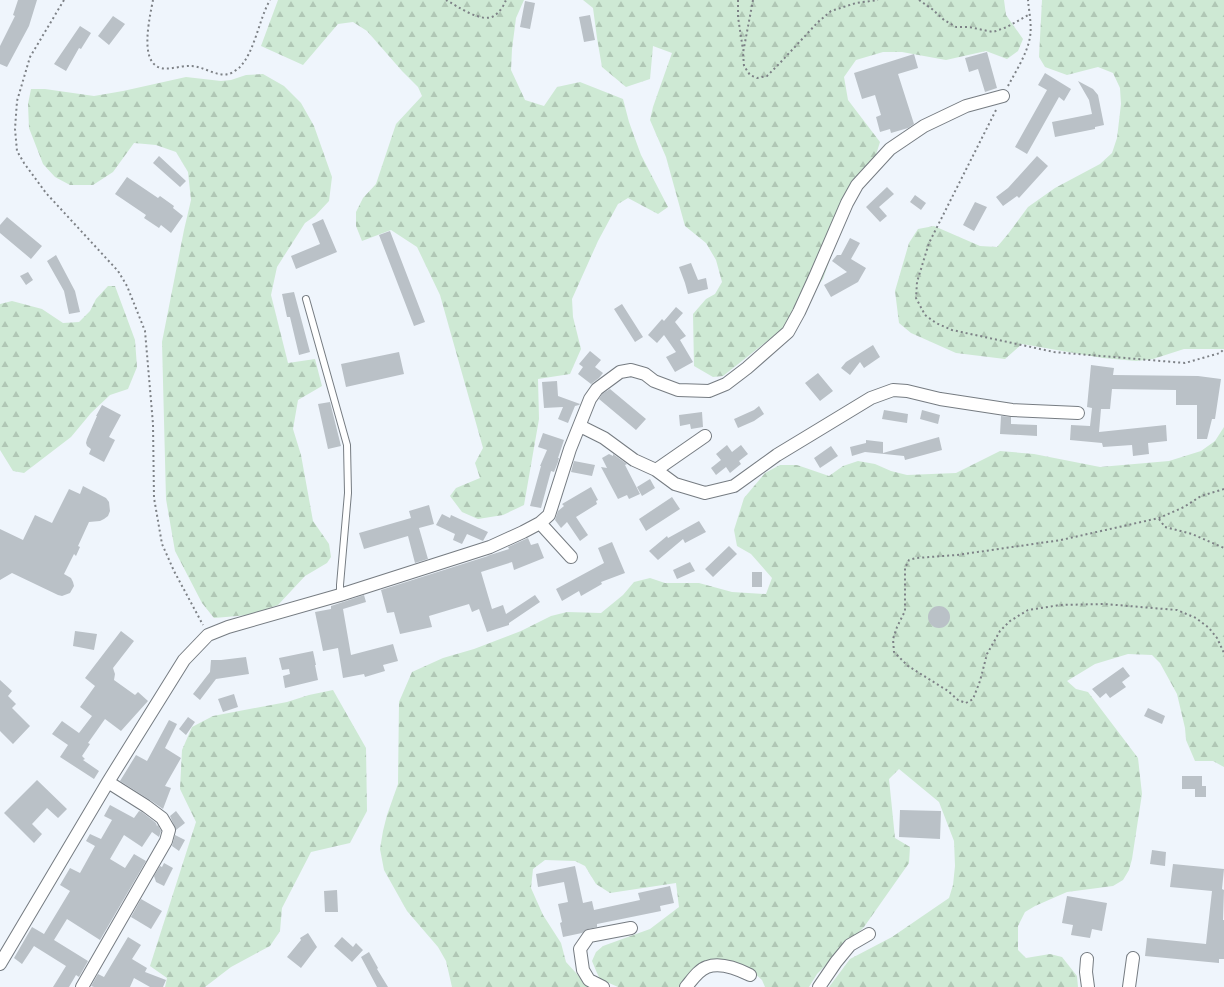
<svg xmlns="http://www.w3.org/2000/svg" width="1224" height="987" viewBox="0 0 1224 987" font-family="'Titillium Web',sans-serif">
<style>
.forest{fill:url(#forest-firs)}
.building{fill:#bac1c7}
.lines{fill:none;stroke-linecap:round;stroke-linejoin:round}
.service-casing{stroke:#767c82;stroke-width:8}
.minor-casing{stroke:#767c82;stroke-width:14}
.path{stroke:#7d8186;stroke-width:2;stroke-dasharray:2 3;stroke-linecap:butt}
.service{stroke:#fff;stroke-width:6}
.minor{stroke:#fff;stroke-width:12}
</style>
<defs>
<pattern id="forest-firs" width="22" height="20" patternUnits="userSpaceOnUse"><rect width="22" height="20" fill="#cee9d4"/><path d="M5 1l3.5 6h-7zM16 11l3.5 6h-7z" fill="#b0c7b5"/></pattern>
</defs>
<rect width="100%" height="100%" fill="#eff5fc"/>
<path class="forest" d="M278,0h246l-8,18 -4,31 -1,21 14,30 19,6 13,-19 23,-5 43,17 6,23 12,33 27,52 -10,7 -30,-16 -10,6 -20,37 -26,58 1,18 8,32 -11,25 -32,5 1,40 -15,86 -21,10 -25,4 -16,-7 -12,-16 6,-8 24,-10 -5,-15 8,-15 -43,-153 -23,-48 -26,-17 -29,11 -6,-15v-14l7,-14 13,-14 20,-60 26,-28 -4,-9 -16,-16 -35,-40 -14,-9 -15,2 -35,41 -42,-19z
M583,0h421l2,15 17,24 -5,12 -11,8 -21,-8 -40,9 -44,-8h-19l-27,8 -12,17 4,23 32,42 -5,16 -18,23 -34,98 -38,48 -62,49 -10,1 -19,-11 -1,-52 13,-15 9,-5 7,-12 -6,-22 -10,-17 -21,-17 -19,-69 -16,-37 3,-13 19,-54 -19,-7 -3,33 -24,8 -24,-20 -5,-29 -4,-30z
M1042,0h182v349h-40l-31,10 -17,2 -33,-3 -81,-14 -17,15 -49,-6 -45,-20 -12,-10 -4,-32 14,-48 9,-14 16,-3 46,20 17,1 11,-13 20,-27 27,-19 45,-24 12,-11 5,-15 4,-34 -1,-16 -7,-15 -15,-6 -31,8 -22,-8 -6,-10z
M263,74l21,12 17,17 13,23 18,51 -3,24 -14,15 -10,7 -28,44 -6,28 17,68 27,-4 7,27 -24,14 -5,29 8,26 12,66 16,23 2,13 -4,6 -22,13 -27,29 -29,10 -35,3 -12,-15 -27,-52 -9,-52 -4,-157 22,-112 7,-30 -3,-28 -12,-20 -20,-7 -22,-2 -21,29 -20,13h-23l-15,-8 -12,-13 -14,-36 -1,-24 3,-15h14l49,7 29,-5 63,-14 35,4 10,-1 15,-5z
M108,286h7l20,54 2,27 -9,22 -18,6 -19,18 -20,24 -47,36 -11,-2 -13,-21v-146l12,-3 30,8 21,14 16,-1 11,-11 6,-12z
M1224,427v340l-11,-6h-18l-9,-21 -1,-12 -8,-34 -17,-31 -8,-8 -24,-1 -33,10 -28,17 9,8 12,3 50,66 4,36 -10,65 -3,11 -6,10 -10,6 -46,6 -32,14 -10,6 -7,14v24l8,8 24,-4 12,3 15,19 1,11h-249l21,-28 42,-22 57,-39 4,-13 2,-19 -1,-25 -15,-39 -40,-33 -10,10 6,59 15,9 -1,16 -45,64 -47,47 -8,13h-44l-3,-7 -12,-11 -58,3 -12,15h-62l-18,-8 -3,-6 -5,-12 4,-9 7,-6 47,-17 29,-22 -3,-24 -66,10 -14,-9 -11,-18 -10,-5 -30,-1 -12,9 -2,19 12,27 18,28 5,19 21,23 5,2h-140l-6,-26 -8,-14 -31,-36 -23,-41 -4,-21 3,-18 4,-16 11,-31 1,-82 13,-30 31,-14 31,-9 47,-18 30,-15 16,-4 34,1 22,-18 11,-13 16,-4 15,5h34l33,9 34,2 6,-16 -21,-24 -14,-8 -3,-16 10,-32 21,-25 15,-8h17l32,11 14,-10 15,-5 17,3 16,7 16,4 49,-2 44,-22 34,3 66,13 69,-6 32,-10 14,-10z
M333,690l33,58 1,63 -17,32 -39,9 -29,56 -2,23 -10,15 -39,21 -26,20h-40l2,-9 -17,-12 46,-144 -16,-33 2,-39 10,-23 21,-11 74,-14 22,-7z"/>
<path class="building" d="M18,0h19l-8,26 -22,41 -7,-3v-18l15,-30 -2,-1z
M525,1l10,2 -5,26 -10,-2z
M590,15l5,25 -11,2 -5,-25z
M113,16l12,8 -16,21 -11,-9z
M80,26l11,7 -10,16 -2,-1 -13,23 -12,-7z
M987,52l10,36 -12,4 -7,-23 -9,3 -4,-14z
M914,54l4,14 -20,6 16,50 -6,4 -17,5 -1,-4 -10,3 -4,-15 5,-2 -6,-20 -13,4 -8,-26z
M1045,73l26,16 -7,12 -5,-4 -32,57 -12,-7 32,-57 -9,-5z
M1078,81l15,8 5,6 6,30 -9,2v2l-40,8 -3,-15 40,-8 -3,-14z
M159,156l27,25 -6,6 -27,-24z
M1037,156l11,10 -29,32 -2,-2 -14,10 -7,-9 12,-9z
M127,177l31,21 2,-2 14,10 -1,2 10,8 -12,17 -10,-8 -2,3 -15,-10 2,-3 -31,-21z
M887,187l7,7 -15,13 8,9 -7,6 -14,-15z
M915,195l11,8 -5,7 -11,-8z
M975,202l12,5 -13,24 -11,-6z
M7,217l35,29 -11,13 -31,-26v-8z
M323,219l14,33 -41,17 -5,-13 29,-12 -8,-20z
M390,231l35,91 -11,4 -35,-91z
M850,238l10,5 -9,16 15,9 -8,14 -27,15 -7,-12 23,-13 -15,-11 5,-6h4z
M56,255l19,36 5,21 -11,2 -5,-23 -17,-30z
M691,263l7,17 8,-2 2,11 -20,5 -3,-11 -6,-16z
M28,272l5,8 -7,5 -6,-9z
M294,292l16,60 -11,3 -9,-38h-3l-5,-23z
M622,304l21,33 -8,5 -21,-33z
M676,307l7,6 -8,9 11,14 -6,4 13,22 -18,10 -9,-15 10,-5 -12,-17 -7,8 -9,-8 14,-16 2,2z
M873,345l7,12 -16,11 -4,-6 -10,13 -9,-7 5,-6z
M590,351l11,9 -6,7 8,6 -4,5 -8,6 -13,-10 5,-7 -4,-3z
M399,352l5,22 -58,13 -5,-23z
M1091,365l23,3 -1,7 85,1 23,3 -6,40h-3l-5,20h-10v-34h-21v-15l-64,-1 -2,20h-9l-2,23 67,-7 1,16 -19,2 1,11 -16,2 -1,-11 -29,2 -1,-4 -32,-3 1,-15 19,1 2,-18 -5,-1z
M818,373l15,18 -13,10 -15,-18z
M557,381l1,15 22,8 -1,1 -4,1 -7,17 -10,-4 5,-12 -19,1 -2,-26z
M610,389l36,30 -10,11 -37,-31 3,-5z
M330,402l11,44 -13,3 -10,-45z
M102,405l19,10 -12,22 6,3 -11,22 -15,-8 2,-5 -4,-3 -1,-3 1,-4 10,-23h-1z
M759,406l5,8 -10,7 -16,7 -4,-9 20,-9z
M884,410l24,4 -1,9 -25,-4z
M922,410l18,5 -2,9 -18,-5z
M702,412l1,15 -12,2 -1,-5 -10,2 -1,-11z
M1001,416l10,1v7l26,1v11l-37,-2z
M543,433l21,7 -6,18h1l-1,4 -4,10 -3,-1 -10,37 -11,-2 11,-40h-1l7,-16 -9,-3z
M939,437l3,13 -37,10 -1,-4 -39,-4 -13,4 -2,-9 16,-4v-3l17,2v11z
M727,445l5,7 9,-7 7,9 -9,7 2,3 -11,9 -4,-6 -10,8 -5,-7 10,-8 -5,-6z
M831,446l7,10 -18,12 -6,-10z
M609,454l4,2v-2l14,10 -2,1 15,29 -11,5 -2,-4 -9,4 -17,-32 6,1 -5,-10z
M574,461l21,4 -3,11 -21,-4z
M650,479l5,9 -13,8 -5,-9z
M83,486l23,12 3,4 1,9 -2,5 -4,3 -4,2 -11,1 -11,24 2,1 -4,9 -2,-2 -10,20 7,4 2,4 1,4 -4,7 -8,3 -4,-1 -46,-22 -12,7v-51l23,11 12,-25 17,8 17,-34 11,5z
M591,487l7,13 -2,1 1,3 -21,13 12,18 -8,6 -13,-19 -6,6 -6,-8 3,-9 6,-5 -2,-2z
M672,497l8,12 -34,22 -7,-12z
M429,505l5,19 -15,4 9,31 -13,4 -7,-27 -44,13 -5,-16 52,-15 -2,-7z
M442,514l8,4 1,-3 37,17 -5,9 -16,-7 -5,10 -9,-4 2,-6 -19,-9z
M699,521l7,11 -21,11 -2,-4 -25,21 -9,-9 18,-15 1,2z
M528,538l3,7 7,-2 6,15 -30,12 -2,-8 -31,10 11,37 11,-4 3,9 29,-19 5,7 -31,21v2l-22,7 -8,-23 -7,3 -3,-8 -40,12 3,11 -32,7 -6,-22 -7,1 -6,-23 107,-34h-1l22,-7 -1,-2z
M612,542l13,31 -24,9 1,2 -21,12 -2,-5 -17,10 -6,-12 48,-26 -6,-15z
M729,546l8,8 -24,23 -8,-8z
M690,562l5,9 -18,8 -4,-9z
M752,572h10v15h-10z
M364,595l2,7 -23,7 8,46 42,-11 5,17 -15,4 2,6 -20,6 -1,-3 -21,4 -5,-30 -15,3 -8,-39 16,-3v-3z
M928 617a11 11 0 1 1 22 0a11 11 0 1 1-22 0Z
M75,631l22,3 -3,16 -21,-4z
M121,631l13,10 -21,27 2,6 -1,6 21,15 3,-3 10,9 -27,30 -16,-12 -17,24 2,1 -8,12 3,3 -2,1 16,11 -5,8 -34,-22 8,-12 -16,-11 10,-13 17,12 13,-17 -12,-9 15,-21 -10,-8z
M313,651l3,14h-1l3,15 -33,8 -2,-12 7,-2 -1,-5 -7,1 -3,-12z
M246,657l3,17 -33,5 -16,21 -7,-6 17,-22 1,-12h10z
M1123,667l7,9 -8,6 4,5 -16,11 -4,-5 -6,5 -8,-9z
M0,680l12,11 -4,5 8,8 -4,4 18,18 -17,18 -13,-13z
M234,694l4,13 -15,5 -5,-13z
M1148,708l17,8 -3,8 -18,-8z
M188,717l7,5 -9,13 -7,-6z
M169,720l8,4 -12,24 16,10 -16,28 6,2 -8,21 -13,-9 -30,-19 16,-26 11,6z
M1182,776h20v10h4v11h-11v-8h-13z
M37,780l30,29 -9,9 -11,-10 -15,16 10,10 -8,9 -30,-30z
M110,805l24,13 5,-7 3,1 14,11 1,3 1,-1 3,6 -2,6 -7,-5 -10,15 -18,-12 -14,24 15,9 9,-14 12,7 -46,79 -33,-21 -13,21 34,21 -9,16 -3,-2 -7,12h-16l13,-21 -32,-20 -12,18 -8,-6 18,-31 12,7 26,-43 -10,-6 10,-17 10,5 15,-27 -9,-5 4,-7 11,5 11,-19 -8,-4z
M900,810l41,1 -1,28 -41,-2z
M176,811l9,12 -9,7 -6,-14z
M175,835l10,5 -6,11 -7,-5z
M1152,850l14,2 -1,14 -15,-2z
M164,863l9,5 -9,18 -8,-4 -2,-6 6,-10 2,1z
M1173,864l51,5 -2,20 2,1 -1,30h1v39h-5v4l-74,-7 2,-18 59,6 6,-53 -42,-4z
M575,866l8,37 9,-2 2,9 46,-10 -2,-7 32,-7 4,17 -14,3 1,5 -64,13v3l-9,2 -6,4 -19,4 -3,-14 2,-1 -4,-18 10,-2 -4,-20 -26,5 -2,-13z
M337,890l1,22h-13l-1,-21z
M1067,896l40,7 -5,28 -10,-2 -2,9 -19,-3 2,-10 -11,-2z
M141,899l21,12 -11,18 -20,-12z
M308,933l9,14 -16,21 -14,-11 14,-17 -1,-2z
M128,937l13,8 -9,14 15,9 -2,4 21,8 -3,7h-13l-16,-9 -4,9h-36l-3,-1 7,-12 6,3z
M342,937l11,10 3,-4 7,7 -11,12 -18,-16z
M369,952l9,16 -1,1 11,18h-11l-16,-30z"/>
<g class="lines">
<g class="service-casing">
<path id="service" d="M306,299l41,146 1,48 -8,92v10"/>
</g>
<g class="minor-casing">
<path id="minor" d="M580,426l24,12 30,22 22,10 19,14 30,9 29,-7 43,-31 38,-23 56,-34 22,-8 14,1 33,8 72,11 66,3
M656,470l49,-34
M540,523l31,34
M1087,959l-1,13 2,15
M0,964l108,-182 76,-122 24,-25 20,-8 112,-32 150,-48 33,-15 17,-9 9,-8 21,-66 20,-50 7,-10 23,-17 11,-2 14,4 9,7 24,9 31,1 17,-7 21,-16 41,-36 11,-20 16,-35 32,-74 10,-18 33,-36 34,-23 42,-20 37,-10
M82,987l84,-146 3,-11 -7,-12 -16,-12 -38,-24
M603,987l-14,-7 -6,-10 -3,-21 9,-13 42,-8
M686,987c6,-7 12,-17 21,-20 13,-5 31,2 43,8
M819,987l17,-25 14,-17 19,-11
M1129,987l4,-29"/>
</g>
<path class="path" d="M64,0l-34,57 -13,44 -2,28 2,22 7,12 22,30 72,78 9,15 18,45 8,93 1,74 8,46 12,27 29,54
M153,0c-3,16 -11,50 0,63 9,11 26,2 38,3 12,0 25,11 38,8 3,-1 9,-5 11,-7 15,-16 19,-48 30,-67
M446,0c11,6 38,25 49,15 5,-3 9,-10 11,-15
M738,0v17l5,33
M753,0l-10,53 1,13 6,9 7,3 10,-2 12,-12 39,-42 13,-11 25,-8 22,-3
M919,0l13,9 12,11 12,7h13l24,5 14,-5 23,-13
M1008,86c8,-15 19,-32 22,-49 2,-12 -1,-25 -2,-37
M996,110l-67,133 -12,39 -1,16 9,17 11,8 16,7 102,22 131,11 35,-10 4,-4
M1224,489l-23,7 -17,11 -25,11 -98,22 -104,15 -41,3 -7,2 -4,8v43l-8,16 -4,12 1,13 14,14 40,25 10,9 8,3 7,-4 7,-18 7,-27 13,-23 10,-10 18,-11 32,-5 44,-1 73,6 19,8 13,10 8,10 7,15
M1159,519l6,8 27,7 32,14"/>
<use href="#service" class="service"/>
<use href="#minor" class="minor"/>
</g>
</svg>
